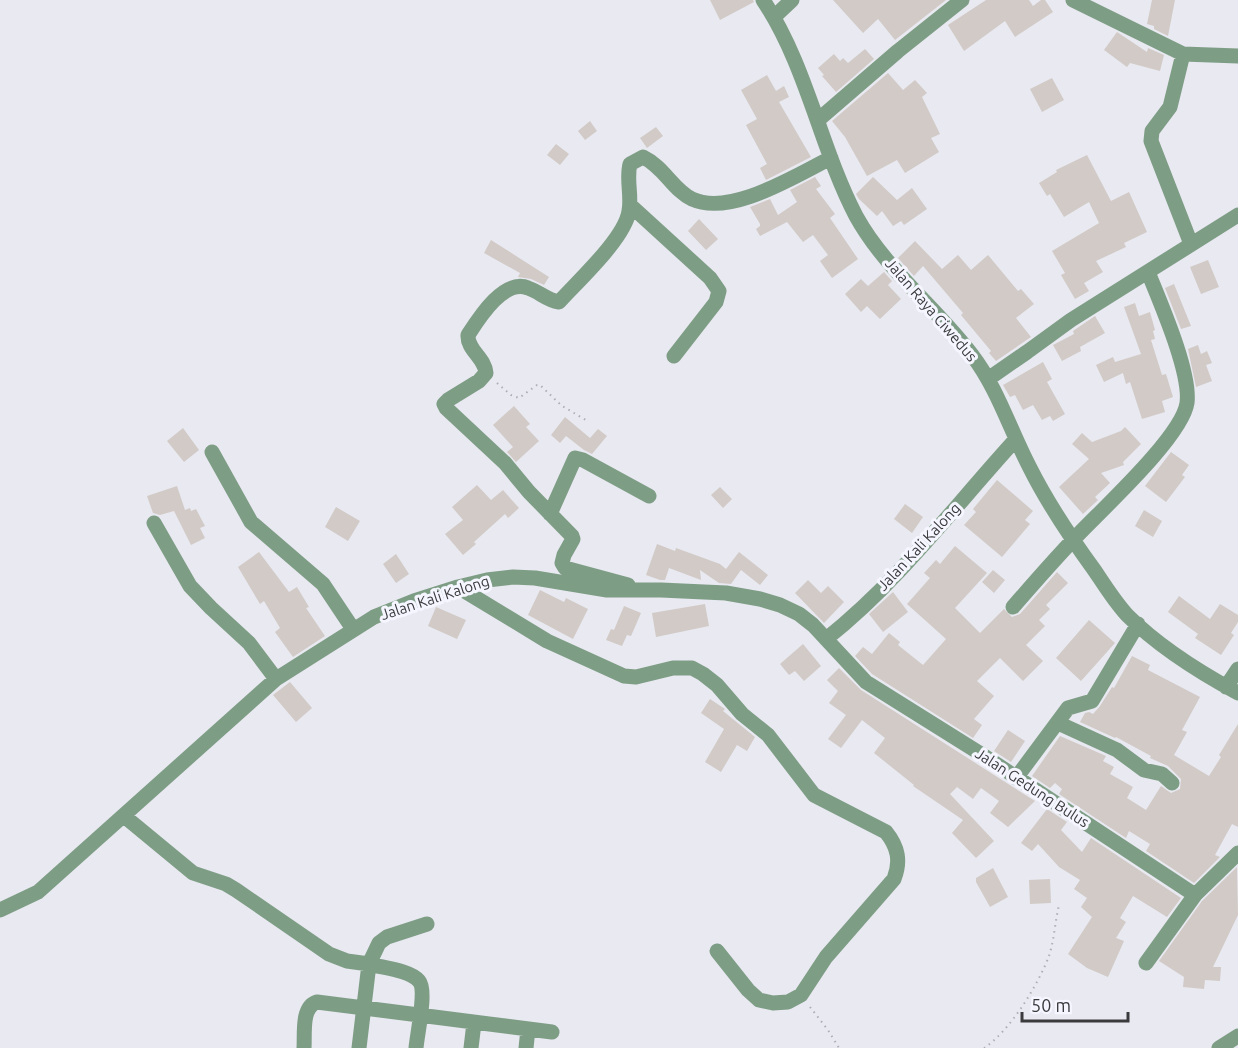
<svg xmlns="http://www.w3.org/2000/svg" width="1238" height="1048" viewBox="0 0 1238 1048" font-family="Ubuntu,sans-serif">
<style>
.building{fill:#d2cac6}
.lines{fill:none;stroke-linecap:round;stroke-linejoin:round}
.path{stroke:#aeafb5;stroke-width:2;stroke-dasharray:1.5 4.5;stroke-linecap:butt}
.minor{stroke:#7e9d85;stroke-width:15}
.labels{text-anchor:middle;stroke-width:6;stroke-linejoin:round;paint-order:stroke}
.street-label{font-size:15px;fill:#3b3b3e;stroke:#f5f6ff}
</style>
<rect width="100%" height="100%" fill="#e8e9f1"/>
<path class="building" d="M710,0h43l1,2 -34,18z
M833,0h113l-51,40 -17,-21 -15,14z
M986,0h43l4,6 8,-6h4l8,12 -38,25 -10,-16 -41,30 -16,-26z
M1152,0h23l-7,36 -14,-7v-3l-7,-2z
M1117,32l30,20 1,-4 16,7 -4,16 -30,-8 -3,4 -23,-17z
M865,49l9,10 -38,33 -14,-16 2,-1 -6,-7 16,-14 6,7 3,-3 5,5z
M888,73l15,17 12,-10 12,13 -5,4 18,37 -9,4 8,14 -34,21 -8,-13 -30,16 -22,-39 -13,-16z
M767,75l9,16 8,-5 5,11 -10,5 32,55 -45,23 -6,-12 7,-4 -21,-39 11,-6 -16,-29z
M1052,78l12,22 -22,12 -12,-23z
M590,121l7,10 -12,9 -7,-9z
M656,127l7,9 -16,12 -7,-10z
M556,144l13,10 -9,11 -13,-10z
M1087,155l24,46 18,-9 18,40 -23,11 2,4 -30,14 7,11 -19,11 5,8 -14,8 -14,-24 4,-2 -13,-22 47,-28 -10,-21 -25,15 -14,-23 -3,2 -8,-13 18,-11 -1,-2z
M815,177l6,9 -5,3 19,25 -5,4 28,41 -26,19 -12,-17 8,-6 -15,-20 -10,7 -16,-20 -27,14 -4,-7 4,-3v-2l-10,-17 20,-8 8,16 19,-13 -7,-12z
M873,177l24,23 15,-12 15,21 -23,16 -3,-4 -8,5 -11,-15 -5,5 -18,-17 -3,-5z
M699,219l19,20 -12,11 -18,-19z
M491,240l58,37 -5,8 -13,-6 -13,-2 2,-4 -36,-20z
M915,241l27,28 16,-14 13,15 17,-15 30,36 3,-2 13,15 -18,14 15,19 -35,24 -7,-8 2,-2 -30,-36 2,-2 -40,-47 -9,10 -16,-18z
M1208,260l11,27 -18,7 -11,-27z
M884,272l8,9 -4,4 13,14 -21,20 -13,-13 -6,6 -16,-18 16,-15 7,7z
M1174,284l17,42 -10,3 -16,-41z
M1135,303l4,13 11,-4 5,18 -2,1 2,8 -4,1 11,35 4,-1 7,23 -11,4 3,11 -23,7 -12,-37 -4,2 -3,-11 -19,9 -8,-17 17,-8 2,5 26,-8 -17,-47z
M1095,316l10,17 -25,14 1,4 -19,10 -9,-16 21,-11 -1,-3z
M1198,345l3,9 6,-3 5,12 -6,2 6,16 -16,6 -8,-38z
M1043,362l9,17 -5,3 18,32 -12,7 -3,-5 -8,4 -9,-15 -10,5 -8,-15 -5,2 -7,-12z
M514,406l16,18 -4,3 13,14 -23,21 -9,-10 6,-5 -20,-22z
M565,417l25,21 8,-9 9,7 -15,18 -8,-4 -18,-14 -6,7 -9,-8z
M1125,427l16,17 -18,18 1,3 -23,8 9,10 -15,14 3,3 -15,14 -24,-27 30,-28 -17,-15 10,-11 10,9 29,-11z
M183,428l16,22 -15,12 -17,-21z
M1171,452l18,13 -7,10 3,2 -19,25 -21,-16z
M997,480l36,31 -8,9 5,4 -28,33 -38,-32 12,-13 -3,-3z
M477,485l14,15 12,-10 16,18 -11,10 -3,-4 -31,28 2,2 -13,11 -18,-21 18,-14 -11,-13z
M177,486l8,24 5,-2 1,3 5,-2 9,17 -5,2 5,10 -14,7 -17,-34 -14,4 -7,-2 -6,-17z
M720,487l12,12 -9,9 -12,-13z
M905,504l18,13 -11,16 -18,-14z
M336,507l24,14 -12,20 -23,-14z
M1144,510l18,11 -9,16 -18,-11z
M657,544l18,7 1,-3 44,16 6,5 13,-17 29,23 -8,10 -19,-15 -10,14 -12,-1 -19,-13 1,10 -32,-12 -4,12h-5l-14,-5z
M955,546l32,27 -32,35 25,25 24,-24 8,8 8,-3 37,-42 11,11 -22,22 4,4 -11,11 6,6 -19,19 17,16 -20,20 -23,-23 -23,23 17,15 -20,23 8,6 -9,13 -101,-64 -17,-18 8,-9 9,7 17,-21 11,9 -2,3 25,20 23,-26 -39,-35 23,-26 -6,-5 12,-13 4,4z
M259,552l30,40 8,-5 12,20 -3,1 19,28 -32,21 -18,-25 5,-4 -16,-27 -4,3 -22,-37z
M396,554l13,20 -13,9 -13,-19z
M993,570l12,10 -11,13 -12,-11z
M808,580l13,13 7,-7 16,16 -20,21 -29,-30z
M540,590l24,12 2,-4 22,11 -15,30 -45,-24z
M893,592l15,20 -25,20 -14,-18z
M1179,596l31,23 10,-15 18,11v7l-7,11 3,2 -13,20 -26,-17 3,-4 -30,-22z
M705,604l4,22 -53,11 -4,-24z
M624,606l17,7 -10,23 -4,-1 -5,11 -16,-6 5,-11 3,1z
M436,607l30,13 -9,19 -29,-13z
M1089,620l26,23 -34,38 -25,-23z
M803,644l18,22 -17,15 -9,-10 -6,4 -9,-11z
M1132,656l18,9 -2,5 52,27 -18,33 5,2 -13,23 35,21 12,-19 -2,-2 19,-31v103l-6,-3 -17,31 5,2 -26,26 -48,-32 4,-7 -21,-13 -3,7 -67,-44 3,-5 -7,-6 -5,5 -18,-12 28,-40 46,20 -3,5 11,6 -4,7 23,13 -6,11 19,12 15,-24 10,7 9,-4 1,-10 -13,-13 -18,-8 1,-2 -35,-19 -1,1 -35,-16 5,-9 4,-1 4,2 7,-8 12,-19 2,1z
M839,668l22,22 174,111 -27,26 -18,-14 9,-12 -18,-13 -8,11 -16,-12 -7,7 44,47 -18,17 -24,-25 11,-13 -50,-34 1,-1 -40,-32 11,-15 -23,-18 -21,28 -13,-9 18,-24 -17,-12 9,-12 -11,-11z
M290,682l22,26 -16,14 -23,-27z
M710,699l15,10 -2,2 32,26 -8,14 -10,-6 -16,27 -16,-10 19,-33 -23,-16z
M1008,730l17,11 -14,21 -17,-11z
M1047,809l20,13 -6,8 21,22 9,-14 90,60 -14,19 -34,-21 -13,22 6,4 -10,16 8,3 -16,36 -21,-9 -19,-14 24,-37 -11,-10 6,-9 -13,-9 6,-9 -21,-13 -21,-23 -6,7 -11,-8z
M1237,867l1,48 -25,52h8l-1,14 -15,-1 -1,9 -21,-2 1,-10 -25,-16 43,-60z
M993,868l15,29 -18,10 -14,-25v-4z
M1050,879l1,24 -21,1 -1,-24z"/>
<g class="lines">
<path class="path" d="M497,383l14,12 8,3 18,-13h3l22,21 24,14
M810,1007l18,23 11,18
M984,1048c26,-17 54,-63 65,-92 5,-15 6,-34 10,-51"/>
<path class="minor" d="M763,0c44,66 57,147 93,216 29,53 80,91 116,139 26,34 38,75 58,113 18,36 41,70 65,103 10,15 20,31 32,44 32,32 72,57 111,78
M1073,0l110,54 55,2
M774,17l18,-17
M1183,54l-13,53 -18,24 -1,10 40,103
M818,120l80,-69 64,-51
M630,205l80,73 9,13 -3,11 -42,54
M988,379l39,-27 44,-32 167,-105
M212,452l39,70 72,62 30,45
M550,514l25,-56 8,2 66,36
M154,523l36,63 21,22 38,35 27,36
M628,585l-63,-17 -3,-5 2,-8 9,-16 -1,-3 -43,-44 -24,-29 -59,-55 -2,-4 4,-4 31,-19 7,-8c-1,-15 -19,-23 -18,-38 11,-17 36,-57 60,-47 12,4 18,12 31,14 20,-22 66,-64 70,-91 3,-16 -3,-31 1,-47l13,-7c21,10 30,33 49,42 39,18 104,-24 139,-41
M458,587l89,54 77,35 12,1 37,-9h19l11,6 14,11 25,29 26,21 46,60 72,37c12,15 15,29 8,47l-68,78 -25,38 -13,7 -15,1 -14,-3 -11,-10 -31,-39
M1013,607c20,-23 40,-46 61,-68 26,-28 108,-102 113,-136 4,-31 -27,-101 -39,-131
M826,639c74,-59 127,-131 190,-200
M1226,687l12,-18
M1058,723l59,27 27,20 18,4 10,9
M1016,778l52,-70 24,-7 46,-77
M124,816l69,57 33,11 10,6 93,64 18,7 22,3 10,-21 8,-6 40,-13
M0,910l38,-18 238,-213 98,-62 40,-16 44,-14 29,-7 26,-3 22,1 72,12h54l65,3 34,6 20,6 19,9 14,11 53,57 115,72 214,141 43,-42
M1146,963l49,-68
M304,1048c1,-14 -3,-41 13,-46l235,30
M359,1048l10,-84c14,4 40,6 50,17 8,9 -2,54 -3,67
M471,1048l3,-25
M526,1048l2,-19
M1219,1048l19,-12"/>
</g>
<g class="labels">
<g class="street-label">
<text transform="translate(931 310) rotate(49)" y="5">Jalan Raya Ciwedus</text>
<text transform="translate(919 547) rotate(-47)" y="5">Jalan Kali Kalong</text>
<text transform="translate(435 598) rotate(-18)" y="5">Jalan Kali Kalong</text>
<text transform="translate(1032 788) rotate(33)" y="5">Jalan Gedung Bulus</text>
</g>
</g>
<path d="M1022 1012v9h106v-9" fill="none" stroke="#3b3b3e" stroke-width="3"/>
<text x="1031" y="1012" font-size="18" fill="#3b3b3e" stroke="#f5f6ff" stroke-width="4.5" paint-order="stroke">50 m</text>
</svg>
